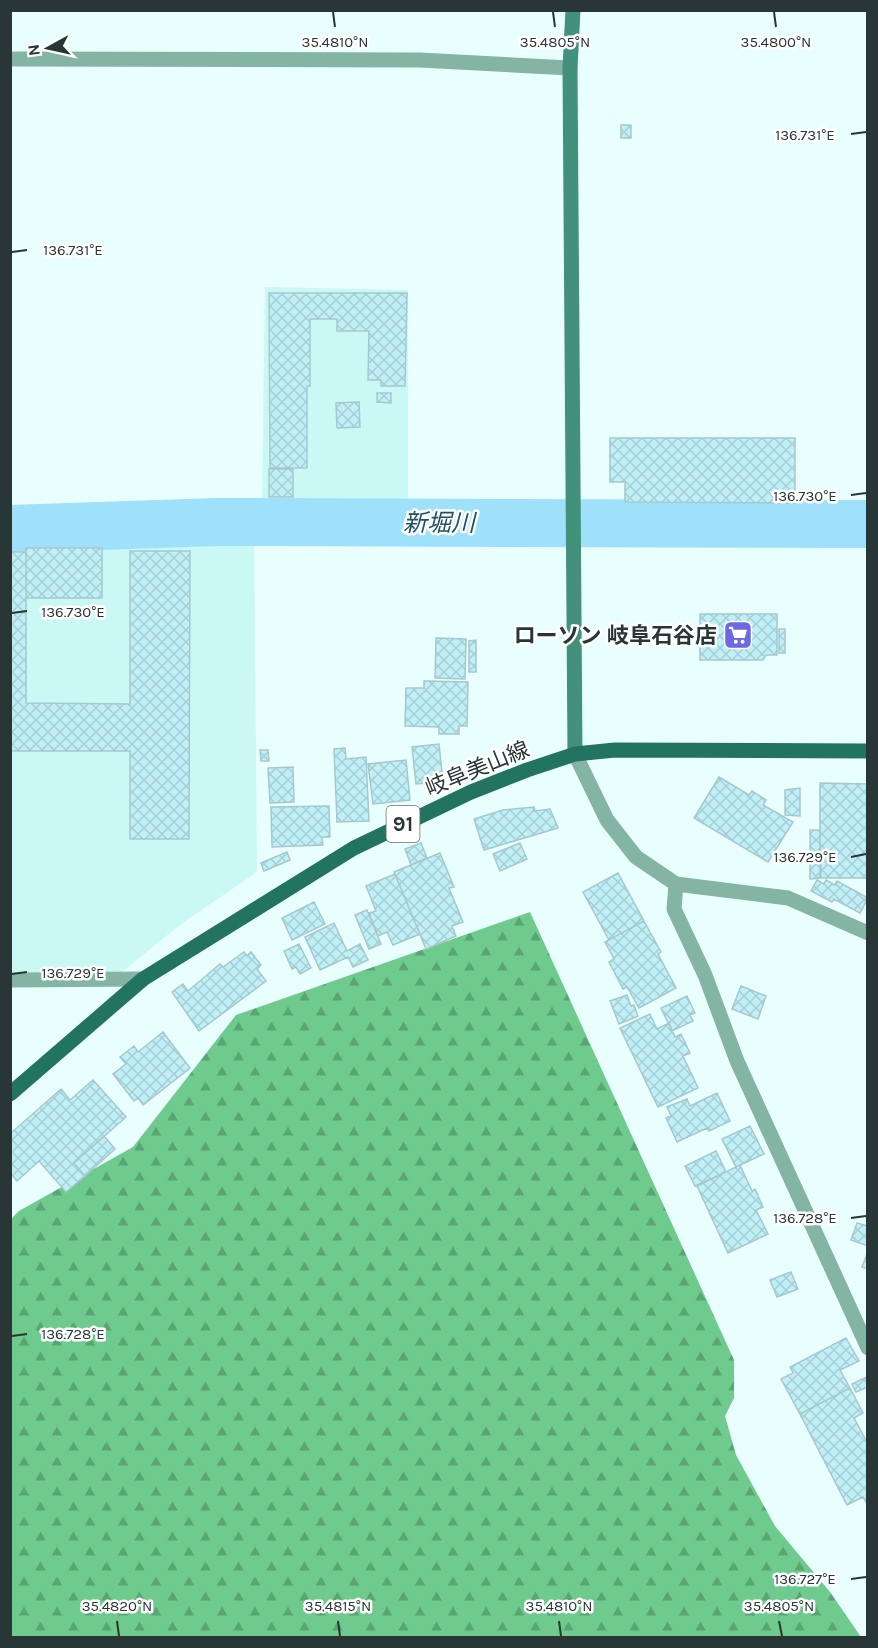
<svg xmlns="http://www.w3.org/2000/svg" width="878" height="1648" viewBox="0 0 878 1648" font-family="Karla,'Noto Sans JP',sans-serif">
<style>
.built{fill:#caf8f4}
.forest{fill:url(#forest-firs)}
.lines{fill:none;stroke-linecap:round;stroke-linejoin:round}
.river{stroke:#9fe0fb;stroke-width:48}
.building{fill:url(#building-cross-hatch);stroke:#a5c8cd;stroke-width:1.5}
.street{stroke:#84b4a3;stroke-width:15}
.secondary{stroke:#43917a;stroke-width:15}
.primary{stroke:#23745e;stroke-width:15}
.ticks{fill:none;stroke:#283635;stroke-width:2}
.labels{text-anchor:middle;stroke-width:5;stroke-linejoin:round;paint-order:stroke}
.shield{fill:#fff;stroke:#687272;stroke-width:1.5}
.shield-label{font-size:21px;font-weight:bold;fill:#283635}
.poi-label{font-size:22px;font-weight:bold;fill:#283635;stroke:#fff;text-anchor:end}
.street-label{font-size:22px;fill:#283635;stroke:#fff}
.water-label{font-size:24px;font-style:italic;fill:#215366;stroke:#fff}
.ticks-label{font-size:15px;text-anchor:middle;fill:#283635;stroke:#fff;stroke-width:5;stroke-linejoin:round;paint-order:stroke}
</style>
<defs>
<pattern id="forest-firs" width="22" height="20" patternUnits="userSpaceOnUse" patternTransform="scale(1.5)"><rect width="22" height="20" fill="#6eca8d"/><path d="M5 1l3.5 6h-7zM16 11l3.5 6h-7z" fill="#5aa574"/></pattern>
<pattern id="building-cross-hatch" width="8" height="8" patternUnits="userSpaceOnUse" patternTransform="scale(1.5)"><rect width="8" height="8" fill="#c0f0f7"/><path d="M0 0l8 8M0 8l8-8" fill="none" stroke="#a5ced4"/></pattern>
</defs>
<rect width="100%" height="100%" fill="#e9fffd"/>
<path class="built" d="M265,287l143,3v215l-146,1z
M254,536l3,336 -76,52 -59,48h-111l-1,-432z"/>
<path class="forest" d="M530,912l204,448v38l-9,18 11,39 39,71 55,66 31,45 -850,1v-419l8,-8 114,-64 103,-132z"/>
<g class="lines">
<path class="river" d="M10,529l207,-7 651,2"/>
</g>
<path class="building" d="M621,125h10v13h-10z
M269,293h138l-2,93h-24v-6h-13l1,-49h-32v-12h-27v67h-3v82h-37z
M377,393h14v10l-14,-1z
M359,402l1,25 -23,1 -1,-25z
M610,438h185v65l-170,-1v-20h-15z
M269,469h24v28h-24z
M26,548h76v50h-76z
M130,551h60l-1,288h-59v-88h-120v-199h16v151l104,1z
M700,614h77v41h-11l-3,5h-63z
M779,629h6v24h-6z
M436,638l30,1 -1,40 -30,-1z
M476,640v32h-7v-31z
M424,681l44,1 -1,44h-8v8h-20v-7l-34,-1 1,-38h18z
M439,744l4,38 -27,2 -4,-37z
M345,748l1,11 20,-2 3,64 -32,1 -3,-73z
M260,750h8l1,11h-8z
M406,760l4,40 -37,4 -5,-40z
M293,767l1,35 -24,1 -2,-35z
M719,777l30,18 3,-4 14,9 -3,5 30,17 -25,40 -74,-44z
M820,783l48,1v94h-48z
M800,788v28l-15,-1v-25z
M329,806l1,31h-8l1,8 -51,2 -1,-40z
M534,807l1,4 15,-2 8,19 -74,22 -10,-31 29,-9z
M810,830h10l1,48 -11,1z
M421,843l6,15 -16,7 -6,-16z
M520,843l7,16 -27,12 -7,-17z
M287,852l3,8 -26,11 -3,-8z
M440,853l14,34 -5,1 14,34 -11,4 4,10 -30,13 -32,-77z
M618,873l26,48 -35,19 -26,-48z
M395,874l25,60 -27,11 -6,-13 -9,4 -9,-23 7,-2 -10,-25z
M817,880l7,4 2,-4 9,5 2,-4 31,17 -8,15 -26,-14 -2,3 -21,-11z
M314,902l11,22 -33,16 -10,-22z
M367,910l14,34 -12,5 -14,-34z
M644,921l17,31 -3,2 18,34 -37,20 -12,-21 -4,2 -14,-27 5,-3 -9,-17z
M334,923l13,28 13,-7 8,16 -15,7 -5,-10 -28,13 -15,-33z
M299,944l12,24 -11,6 -4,-7 -4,2 -8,-18z
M244,952l3,4 4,-4 10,13 -4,4 9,12 -67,50 -27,-39 11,-8 5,7 32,-27 3,3z
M741,986l25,10 -8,23 -26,-10z
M627,995l4,11 3,-1 4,11 -19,8 -9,-23z
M687,996l8,17 -5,2 3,6 -21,10 -11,-23z
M650,1014l7,15 12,-6 6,14 6,-3 9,19 -7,3 15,32 -40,19 -38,-79z
M163,1032l27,36 -47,37 -5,-7 -4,3 -21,-27 13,-10 -6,-7 14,-11 4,6z
M93,1080l33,37 -52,46 11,13 -19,16 -27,-31 -22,20 -7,-8v-39l51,-45 9,11z
M717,1093l13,28 -21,10 -2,-3 -30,14 -11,-24 5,-2 -4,-9 20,-8 3,7z
M750,1126l14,28 -28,13 -14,-28z
M104,1136l11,13 -30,27 -11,-13z
M716,1151l10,21 -31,14 -10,-20z
M740,1165l12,26 3,-2 8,18 -7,3 12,24 -40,19 -31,-67z
M857,1223l11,3v20l-17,-6z
M868,1251v18l-6,-2z
M791,1272l7,17 -21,8 -7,-17z
M846,1338l13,23 -19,9 10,18 -50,26 -19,-35 12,-6 -3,-6z
M867,1377l1,10 -12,5 -4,-8z
M850,1388l13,25 -9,5 14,26v57l-2,1 -3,-5 -16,8 -47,-91z"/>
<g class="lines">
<path class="street" d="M10,59l410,1 150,8
M575,754l32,66 29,37 40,27 112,14 80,35
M676,884l-2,25 31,66 32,86 131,287
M10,980l133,-1"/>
<path class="secondary" d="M573,10l-3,58 5,686"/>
<path class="primary" d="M10,1094l133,-115 211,-131 117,-56 56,-22 48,-16 40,-4 253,1"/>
</g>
<path class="ticks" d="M333,12l2,15M553,12l2,15M774,12l2,15M851,134l15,-2M12,252l15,-2M851,495l15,-2M12,613l15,-2M851,857l15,-3M12,974l15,-2M851,1218l15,-2M12,1336l15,-2M851,1579l15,-2M117,1621l2,15M338,1621l2,15M559,1621l2,15M779,1621l3,15"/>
<defs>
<g id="supermarket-square" transform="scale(1.5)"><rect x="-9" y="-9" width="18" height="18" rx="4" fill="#6c69e3" stroke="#fff"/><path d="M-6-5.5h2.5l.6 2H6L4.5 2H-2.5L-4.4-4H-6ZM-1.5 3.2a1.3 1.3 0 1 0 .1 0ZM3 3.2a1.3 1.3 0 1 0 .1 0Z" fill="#fff"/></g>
</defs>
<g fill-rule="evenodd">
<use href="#supermarket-square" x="738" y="635"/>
</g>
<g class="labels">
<rect class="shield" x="386.5" y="806" width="33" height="36" rx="4.5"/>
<g class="shield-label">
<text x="403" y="831">91</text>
</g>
<g class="poi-label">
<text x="717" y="643">ローソン 岐阜石谷店</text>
</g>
<g class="street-label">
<text transform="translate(477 768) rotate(-22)" y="8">岐阜美山線</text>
</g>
<g class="water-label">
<text x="439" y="531">新堀川</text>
</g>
</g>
<g class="ticks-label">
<text x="335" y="47">35.4810°N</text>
<text x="555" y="47">35.4805°N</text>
<text x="776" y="47">35.4800°N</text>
<text x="805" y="140">136.731°E</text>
<text x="73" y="255">136.731°E</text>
<text x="805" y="501">136.730°E</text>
<text x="73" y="617">136.730°E</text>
<text x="805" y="862">136.729°E</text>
<text x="73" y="978">136.729°E</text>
<text x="805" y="1223">136.728°E</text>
<text x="73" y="1339">136.728°E</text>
<text x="805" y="1584">136.727°E</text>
<text x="117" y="1611">35.4820°N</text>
<text x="338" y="1611">35.4815°N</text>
<text x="559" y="1611">35.4810°N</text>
<text x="779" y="1611">35.4805°N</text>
</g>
<rect width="878" height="1648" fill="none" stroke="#283635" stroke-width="24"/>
<g transform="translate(48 48) rotate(262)" stroke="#ffffff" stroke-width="4.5" paint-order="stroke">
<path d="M0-4.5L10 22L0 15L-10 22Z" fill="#283635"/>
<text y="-9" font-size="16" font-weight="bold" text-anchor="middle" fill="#283635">N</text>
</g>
</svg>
